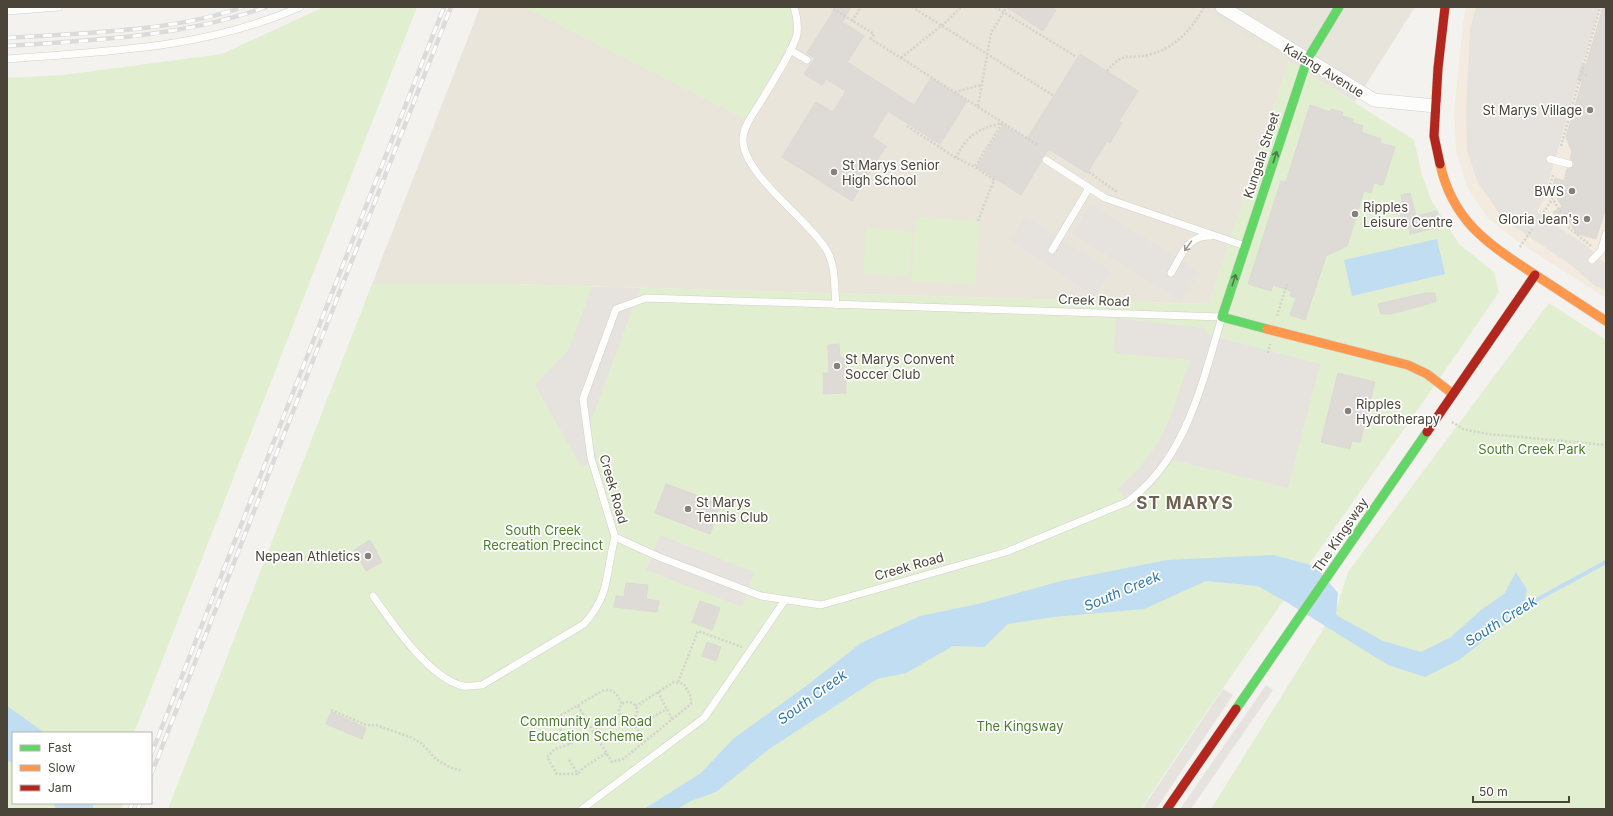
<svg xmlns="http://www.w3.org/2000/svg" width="1613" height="816" viewBox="0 0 1613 816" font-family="Inter,sans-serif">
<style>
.residential{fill:#e7e4dc}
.commercial{fill:#f3ebdf}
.education{fill:#eae5da}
.green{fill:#e1eecf}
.parking{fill:#e6e3df}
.water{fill:#c0ddf1}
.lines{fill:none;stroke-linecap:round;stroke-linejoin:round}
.stream{stroke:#c0ddf1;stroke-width:4}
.building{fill:#dedbd6;stroke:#dcd9d4}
.lane-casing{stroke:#d2d0cb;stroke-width:8}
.street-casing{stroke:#d2d0cb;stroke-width:14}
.fast-casing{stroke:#d3cfc5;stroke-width:10}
.slow-casing{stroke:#d3cfc5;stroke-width:10}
.jam-casing{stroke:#d3cfc5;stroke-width:10}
.path{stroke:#d3d2cc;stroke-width:2.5;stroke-dasharray:2 2;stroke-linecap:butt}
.lane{stroke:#fdfdfc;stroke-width:7}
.street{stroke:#fdfdfc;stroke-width:13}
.fast{stroke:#63d668;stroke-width:9}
.slow{stroke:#ff974d;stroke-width:9}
.jam{stroke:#b3261e;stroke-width:9}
.rail-casing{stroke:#dbdbda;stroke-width:4.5}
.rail{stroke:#fff;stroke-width:3;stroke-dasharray:9;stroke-linecap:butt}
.oneway{stroke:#537749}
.oneway2{stroke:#9b9791}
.poi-dot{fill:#868178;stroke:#fff;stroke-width:1.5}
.labels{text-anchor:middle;stroke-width:3.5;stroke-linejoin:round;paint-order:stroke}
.street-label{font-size:13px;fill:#4b4439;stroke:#fff}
.poi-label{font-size:13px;fill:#4b4439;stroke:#fff;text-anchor:start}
.park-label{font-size:13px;fill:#4a7f2a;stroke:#fff}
.water-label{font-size:14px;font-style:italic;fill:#2e7ab2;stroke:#fff}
.district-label{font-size:17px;font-weight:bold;letter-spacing:1px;fill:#6e6250;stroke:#fff}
</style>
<rect width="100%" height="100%" fill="#f4f2ee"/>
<path class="residential" d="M1198,7h217l-60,95z"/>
<path class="commercial" d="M1466,7h140v291l-89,-57 -29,-23 -21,-31 -11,-36 -2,-38 9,-91z"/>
<path class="education" d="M480,7h718l91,54 -80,243 -700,-20h-137z"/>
<path class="green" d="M324,7h93l-283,726h-121v70h111l-3,6h-114v-731l56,-3 159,-21z
M523,7h267c3,11 3,21 1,33l-45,80z
M1289,61l125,79 8,35 9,25 28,44 35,28 5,20c-118,173 -242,342 -358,517h-973l204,-525h137l700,20z
M916,217l64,4 -5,64 -64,-4z
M867,227l46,5 -4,45 -46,-4z
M1549,303l57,37v469h-395l126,-202 11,-35z"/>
<path class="parking" d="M1476,7h123l-56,194 -6,10 2,3 48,32 19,18v26l-11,-4 -24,-21 -68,-46 -25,-36 -11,-32 -1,-40 4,-82z
M1090,204l110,68 -19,29 -109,-67z
M1026,215l85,56 -16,25 -85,-55z
M592,287l48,1 -49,133v15l6,21 -15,11 -47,-83 34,-36z
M1116,318l88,10 5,7 111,29 -32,124 -115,-28 -22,28 -22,18 -11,-18 19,-17 22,-30 9,-18 22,-63 -76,-7z
M660,535l94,37 -12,35 -96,-37z
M1266,685l7,5 -82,119h-11z
M1223,689l10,6 -77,114h-14z"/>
<path class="water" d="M1437,239l8,35 -93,22 -8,-36z
M1273,555l42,11 23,27 -2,22 47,26 38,11 30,-15 30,-27 23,-16 12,-22 11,18 -4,20 -64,50 -34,17 -37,-12 -100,-62 -30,-17 -52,-5 -62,28 -91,8 -45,7 -24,23 -31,-1 -47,27 -29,6 -108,70 -53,43 -25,9 -14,8h-33l57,-36 32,-34 77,-56 51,-40 59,-27 58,-12 83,-23 106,-21z
M7,706l38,27h-32v30l-6,-2z
M53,803h39l2,6h-38z"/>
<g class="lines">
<path class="stream" d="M1520,609l86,-47"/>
</g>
<path class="building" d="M836,7h15l-9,15 22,14 -17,26 67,43 17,-27 36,23 -27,43 -52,-33 -16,26 14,9 -34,55 -70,-44 34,-55 17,10 13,-21 -20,-12 -4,6 -18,-11 11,-16 -8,-5z
M1006,7h45l5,3 -13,21z
M1603,7h3v207h-2l-8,25 -20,-6 -7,-12 -8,5 -8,-14 9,-5 -10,-18 3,-11 9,3 3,-12 7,-3v-4l-4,-3 2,-7 -6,-15 16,-55 -5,-2 5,-15 4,1z
M1080,54l58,37 -19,30 3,2 -12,20 -3,-2 -20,32 -38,-24 -7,9 -1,4 -20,33 -44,-28 27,-43 23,15z
M1310,105l20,7 1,-3 12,3 -1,4 11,3 -1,3 11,4 -2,6 20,7 -1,4 15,4 -12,38 -9,-2 -3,10 -7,-2 -17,55 -21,10 -21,64 -15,-5 6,-17 -6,-2 1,-5 -18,-6 -2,6 -23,-7 33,-103 5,1z
M1410,193l6,23 21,-5 3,16 -30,7 -3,-14 -5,1 -4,-18 4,-1 -1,-7z
M1425,293h10l1,8 -8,3 -37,10h-10l-3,-10z
M839,344l1,14h5l1,35 -22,1 -1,-21h6l-1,-28z
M1338,373l37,9 -15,60 -8,-1 -2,8 -29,-7z
M666,484l55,20 -11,30 -55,-21z
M370,540l12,22 -16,9 -12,-21z
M626,583l22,2 -2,14 13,2 -2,11 -43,-5 2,-11 8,1z
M700,601l20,7 -8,22 -20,-8z
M707,642l14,5 -5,14 -14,-5z
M331,712l35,16 -4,11 -36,-15z"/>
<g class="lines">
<g class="lane-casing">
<path id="lane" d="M794,7c3,9 4,18 3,27 -3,16 -30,57 -39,72 -6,9 -15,22 -15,33 -1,35 64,79 83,110 10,16 8,37 10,56
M7,11l52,-4
M790,50l17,10
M7,59c101,-8 198,-10 293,-52
M1550,159l19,5
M1046,160l59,38 140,48
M1052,250l37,-62
M1592,260l9,-9 5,-17
M1171,273c10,-16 16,-38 39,-37
M646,298l576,19c-20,66 -36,143 -95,185l-121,50 -185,53 -60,-9 -102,-39 -44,-20 -24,-79 -8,-59 33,-90z
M373,596c19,27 56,82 90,90 6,1 13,-1 19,-1l102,-61c27,-30 21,-50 31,-87
M582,809l122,-91 81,-118"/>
</g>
<g class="street-casing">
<path id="street" d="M1222,7l152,93 61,6"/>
</g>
<g class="fast-casing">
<path id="fast" d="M1267,329l-45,-12 85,-257 32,-53
M1236,709l191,-277"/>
</g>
<g class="slow-casing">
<path id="slow" d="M1440,164c13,59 50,81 97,112 23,15 46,30 69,45
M1267,329l141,36 19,9 26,20"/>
</g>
<g class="jam-casing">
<path id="jam" d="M1440,164l-6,-28 4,-68 7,-61
M1427,432l108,-157
M1167,809l69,-100"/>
</g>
<path class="path" d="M830,7l44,27 -3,5 167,106
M912,7l142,89
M995,7l80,49
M852,21l9,-14
M901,58l45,-36 15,-15
M1107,71c18,-21 20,-11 41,-16 28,-7 43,-25 56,-48
M1582,73l5,2
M955,92l26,-7
M978,106l13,-73 16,-26
M907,126l49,32 19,9
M1561,146l39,-139
M956,158c11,-23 22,-29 46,-35
M1089,172l28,20
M1553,175l-5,16 15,25 9,-6
M1541,216l12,-18
M1563,216l6,12 22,18
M978,221l16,-41 -19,-13 28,-45
M1520,247l12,-18
M1277,316l10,-32
M1268,353l2,-9
M1452,422l11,7 25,5 118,11
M678,682l20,-51 44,16
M658,692l14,27
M619 711a9 9 0 1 1 18 0a9 9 0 1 1-18 0Z
M578,706l34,56 11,-3 68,-55v-7l-7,-13 -10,-2 -38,24
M331,710l35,15h10l34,12 11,6 15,16 13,8 13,4
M632,719l12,23
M649,719l18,-10
M570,744l-15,-23 1,-3 48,-28c11,-1 13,5 18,14
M606,753l-23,15 -5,6h-21l-10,-17 8,-8 15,-5 50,-28
M569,760l9,14"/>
<use href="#lane" class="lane"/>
<use href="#street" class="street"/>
<use href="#fast" class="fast"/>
<use href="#slow" class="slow"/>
<use href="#jam" class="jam"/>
<g class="rail-casing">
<path id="rail" d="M7,38c75,-5 165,-6 236,-31
M7,46c88,-6 176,-9 259,-39
M151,755l293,-748
M151,775l300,-768
M130,809l2,-6
M138,809l2,-6"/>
</g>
<use href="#rail" class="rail"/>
</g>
<defs><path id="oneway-shaft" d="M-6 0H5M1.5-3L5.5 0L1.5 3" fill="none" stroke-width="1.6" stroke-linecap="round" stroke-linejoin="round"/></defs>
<g class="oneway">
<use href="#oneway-shaft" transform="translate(1275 157) rotate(-72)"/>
<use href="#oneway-shaft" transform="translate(1234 280) rotate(-72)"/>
</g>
<use class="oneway2" href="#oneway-shaft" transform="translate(1188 246) rotate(125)"/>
<g class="poi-dot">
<circle cx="1590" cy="110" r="4"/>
<circle cx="834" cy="172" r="4"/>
<circle cx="1572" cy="191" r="4"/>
<circle cx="1355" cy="214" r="4"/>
<circle cx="1587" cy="219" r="4"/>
<circle cx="837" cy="366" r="4"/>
<circle cx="1348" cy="411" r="4"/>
<circle cx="688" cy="509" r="4"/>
<circle cx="368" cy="556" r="4"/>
</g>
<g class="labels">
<g class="street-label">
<text transform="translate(1324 70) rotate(31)" y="5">Kalang Avenue</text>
<text transform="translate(1261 155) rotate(-72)" y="5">Kungala Street</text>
<text transform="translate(1094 300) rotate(2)" y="5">Creek Road</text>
<text transform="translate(614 489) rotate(74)" y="5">Creek Road</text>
<text transform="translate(1340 535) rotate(-56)" y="5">The Kingsway</text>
<text transform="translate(909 566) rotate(-16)" y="5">Creek Road</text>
</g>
<g class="poi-label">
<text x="1582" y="115" text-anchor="end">St Marys Village</text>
<text x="842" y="170">St Marys Senior<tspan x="842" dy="15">High School</tspan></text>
<text x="1564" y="196" text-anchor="end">BWS</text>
<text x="1363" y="212">Ripples<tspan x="1363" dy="15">Leisure Centre</tspan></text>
<text x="1579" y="224" text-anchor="end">Gloria Jean's</text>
<text x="845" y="364">St Marys Convent<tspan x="845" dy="15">Soccer Club</tspan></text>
<text x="1356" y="409">Ripples<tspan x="1356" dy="15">Hydrotherapy</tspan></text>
<text x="696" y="507">St Marys<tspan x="696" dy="15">Tennis Club</tspan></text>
<text x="360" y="561" text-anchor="end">Nepean Athletics</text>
</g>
<g class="park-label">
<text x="1532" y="454">South Creek Park</text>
<text x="543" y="535">South Creek<tspan x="543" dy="15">Recreation Precinct</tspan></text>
<text x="586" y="726">Community and Road<tspan x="586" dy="15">Education Scheme</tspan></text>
<text x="1020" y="731">The Kingsway</text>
</g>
<g class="water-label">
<text transform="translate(1122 591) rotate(-23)" y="5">South Creek</text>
<text transform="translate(1501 621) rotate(-32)" y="5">South Creek</text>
<text transform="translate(812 697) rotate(-36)" y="5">South Creek</text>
</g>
<g class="district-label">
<text x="1185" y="509">ST MARYS</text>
</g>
</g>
<rect width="1613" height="816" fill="none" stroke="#4b4439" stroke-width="16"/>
<rect x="12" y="732" width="140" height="72" fill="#ffffff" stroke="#b7b4b0"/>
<rect x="20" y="745" width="20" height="6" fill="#63d668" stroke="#b7b4b0"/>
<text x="48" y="752" font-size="12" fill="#4b4439">Fast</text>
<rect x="20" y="765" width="20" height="6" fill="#ff974d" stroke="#b7b4b0"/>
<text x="48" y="772" font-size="12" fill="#4b4439">Slow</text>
<rect x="20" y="785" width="20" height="6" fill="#b3261e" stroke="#b7b4b0"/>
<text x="48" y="792" font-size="12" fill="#4b4439">Jam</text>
<path d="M1473 796v6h96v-6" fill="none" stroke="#4b4439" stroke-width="2"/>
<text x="1479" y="796" font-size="12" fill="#4b4439" stroke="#ffffff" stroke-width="3" paint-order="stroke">50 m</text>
</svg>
